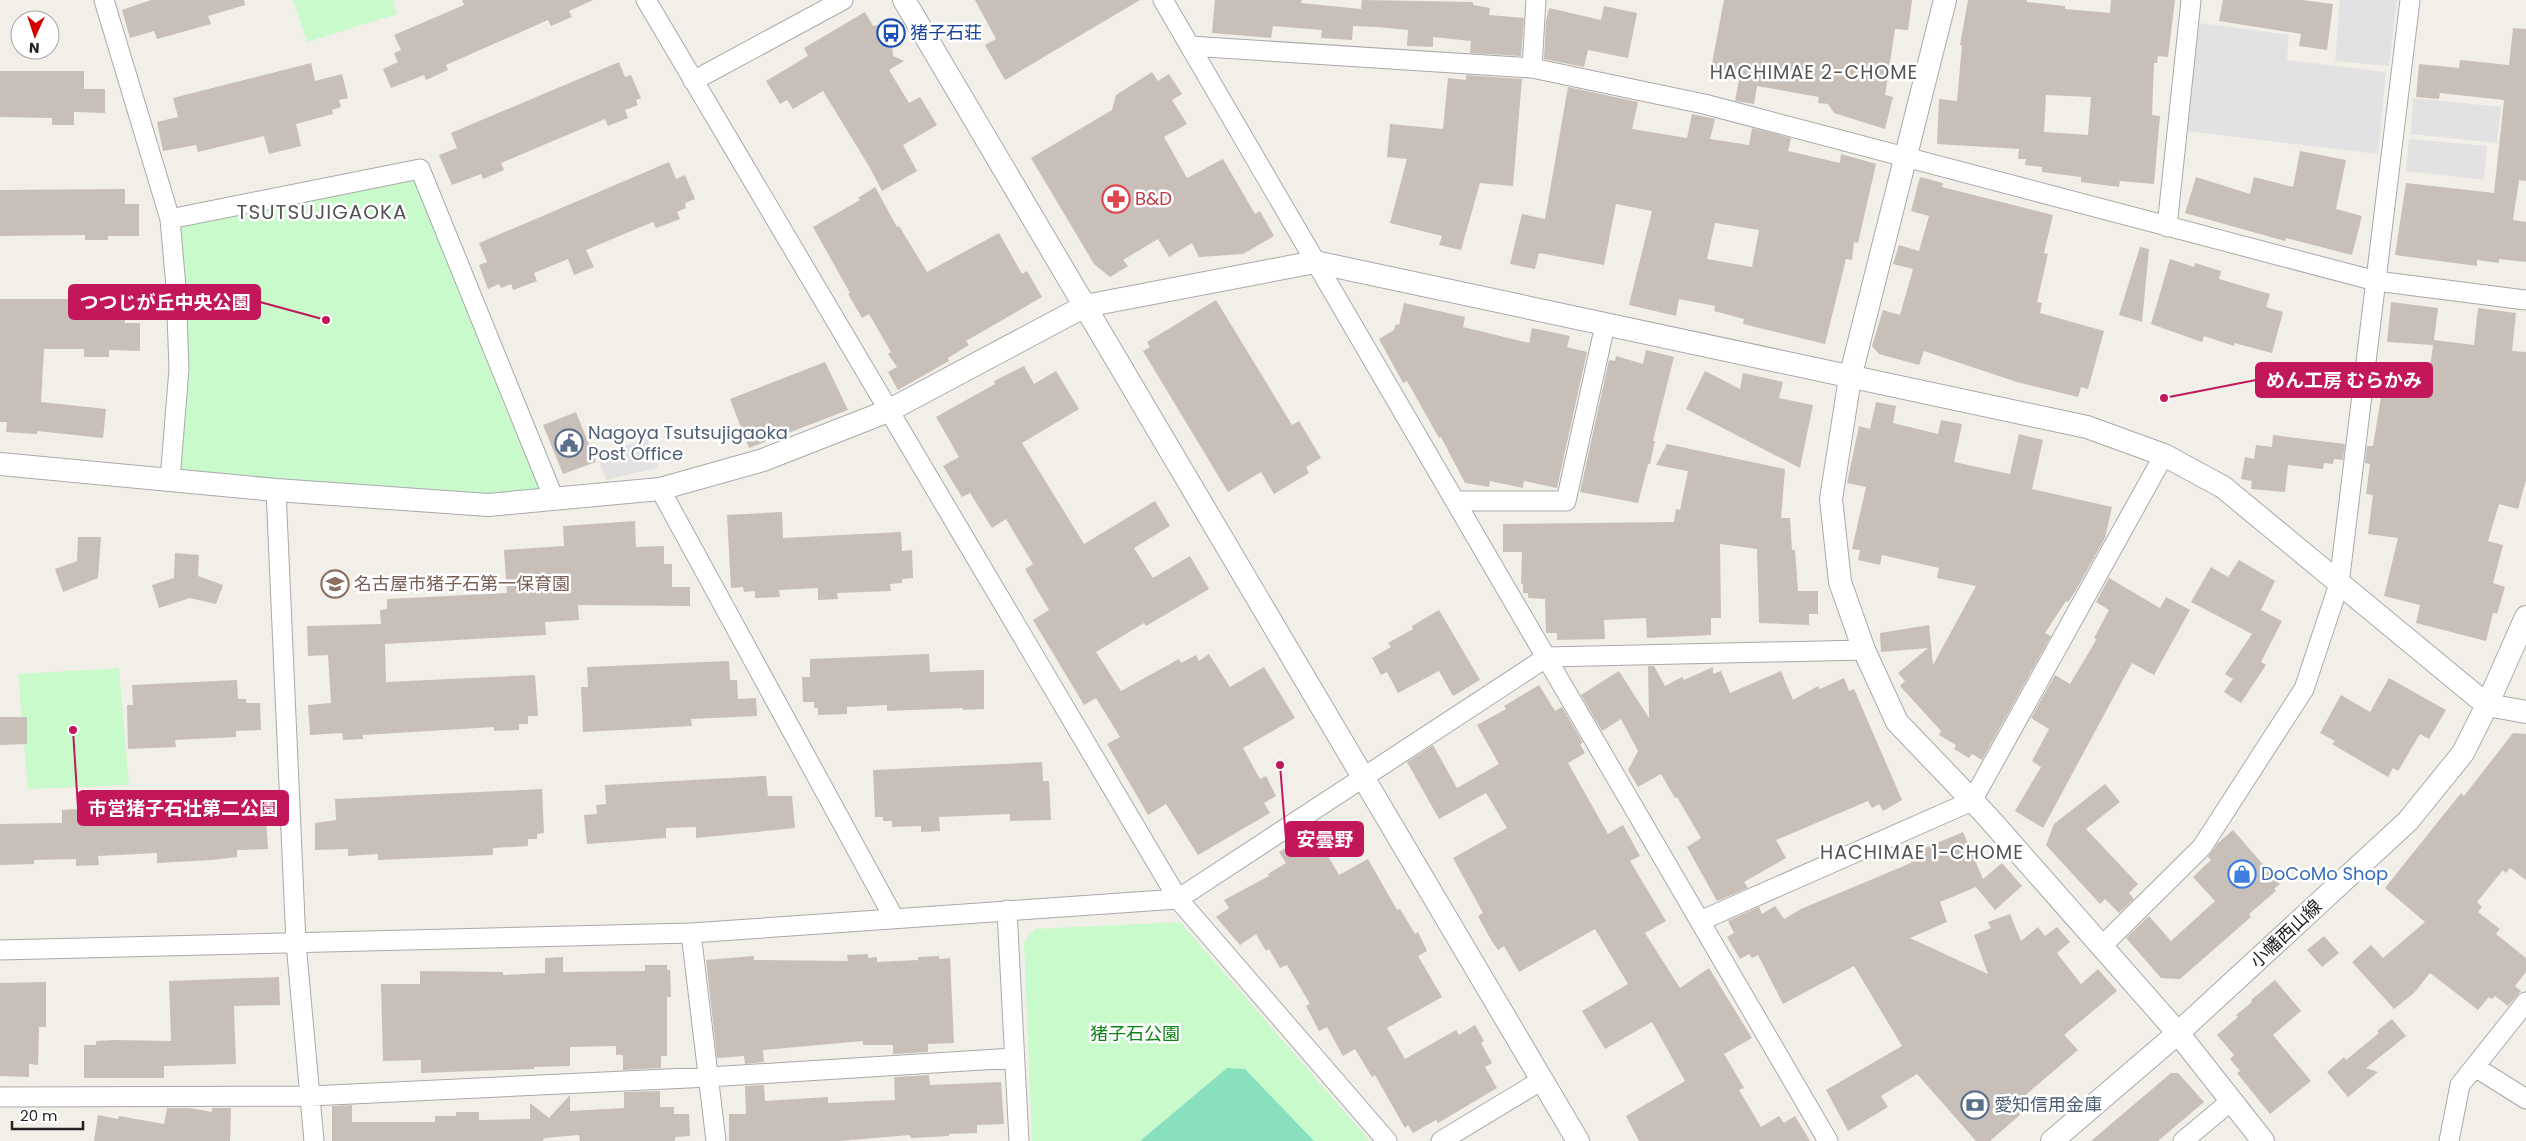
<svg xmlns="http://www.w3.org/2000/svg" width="2526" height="1141" viewBox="0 0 2526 1141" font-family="Poppins,'Noto Sans JP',sans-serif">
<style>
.park{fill:#c8facc}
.pitch{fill:#88e0be}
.parking{fill:#e2e2e2}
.building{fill:#c7bfb8;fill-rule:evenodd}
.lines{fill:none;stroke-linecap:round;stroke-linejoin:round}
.minor-casing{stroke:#a9a9a9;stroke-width:21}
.tertiary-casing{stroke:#a9a9a9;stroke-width:24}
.minor{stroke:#fff;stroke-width:19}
.tertiary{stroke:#fff;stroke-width:22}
.labels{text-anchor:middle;stroke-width:5;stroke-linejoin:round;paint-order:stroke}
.transit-label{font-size:18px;fill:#164399;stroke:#fff;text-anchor:start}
.health-label{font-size:18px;fill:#be3a42;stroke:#fff;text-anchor:start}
.service-label{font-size:18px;fill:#4e5e75;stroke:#fff;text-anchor:start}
.education-label{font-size:18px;fill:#785e54;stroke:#fff;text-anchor:start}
.shop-label{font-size:18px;fill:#366cbe;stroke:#fff;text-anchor:start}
.street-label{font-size:18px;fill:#222;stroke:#fff}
.park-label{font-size:18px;fill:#0c8416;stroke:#fff}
.neighbourhood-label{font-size:19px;letter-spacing:1px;fill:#555;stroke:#fff}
.quarter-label{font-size:20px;letter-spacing:1px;fill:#555;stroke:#fff}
.leader{fill:none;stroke:#c2185b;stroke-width:2}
.callout-dot{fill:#c2185b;stroke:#fff;stroke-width:2}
.callout{fill:#c2185b;stroke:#c2185b;stroke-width:2}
.callout-label{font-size:19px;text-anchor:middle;font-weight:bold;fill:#fff}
</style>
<rect width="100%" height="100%" fill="#f2efe9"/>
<path class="park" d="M293,0h100l4,14 -90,28z
M420,169l134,330 -384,-19v-261z
M119,668l10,117 -101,4 -10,-115z
M1180,922l190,219h-338l-8,-199 11,-13z"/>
<path class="pitch" d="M1227,1068l18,1 69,72h-174z"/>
<path class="parking" d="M2340,0h57l-8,66 -54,-5z
M2199,23l90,12 -2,25 99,12 -8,82 -192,-23z
M2413,98l88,9 -4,36 -86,-9z
M2409,139l78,7 -3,34 -78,-9z
M647,438l11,30 -52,12 -9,-24z"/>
<path class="building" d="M151,0h93l1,5 -37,11 3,8 -54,15 -3,-8 -24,7 -8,-28z
M462,0h131l-24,11 3,6 -21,9 -3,-6 -102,45 2,5 -22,10 -2,-5 -33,13 -8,-19 15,-7 -4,-9 7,-3 -7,-15 70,-30z
M975,0h165l-135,80 -20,-35 11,-6z
M1215,0h87l-1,3 60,6 1,-9 111,2v3l17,3 -1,7 35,3 -3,38 -51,-3 1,-12 -38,-4v10l-26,-1 1,-16 -31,-3 -24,-1 -1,14 -31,-2 1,-8 -49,-4 -2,12 -59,-5z
M1724,0h188l-4,30 -13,-1 -10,66 8,2 -8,32 -51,-16 -6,-9 -10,-1 1,-6 -62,-11 -3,18 -19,-3 4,-21 -29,-6z
M1968,0h59v2l38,4v3l45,4 1,-13h64l-7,57 -10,-1 -1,7h-3l-2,52 8,1 -6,68 -34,-3 -1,6 -38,-5v-5l-39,-5v-5l-17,-2 1,-6h-8l1,-10 -82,-5 2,-45 18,2 5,-56h-2zM2046,95l45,2 -3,38 -44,-3z
M2223,0h79l31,4 -6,46 -28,-4 2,-12 -82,-13z
M1604,6l33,7 -9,45 -40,-8 -4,17 -40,-8 2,-38 3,-13 52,12z
M865,12l8,14 5,-1 5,4 9,14 1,13 11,5 -15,9 20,33 11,-6 17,28 -34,20 14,26 -35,20 -12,-23 -47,-77 -30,18 -6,-9 -7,4 -14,-23 42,-25 -4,-8z
M2513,28l13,1v152l-7,-1 -6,40 13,2v40l-27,-3v4l-22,-3v6l-82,-11 11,-72 88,10 10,-93 -64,-7 -1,6 -23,-2 3,-33 40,4 1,-8 49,5z
M619,62l6,15 6,-2 10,23 -5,2 2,5 -13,5 3,8 -20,8 -3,-7 -104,44 3,7 -21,9 -2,-5 -29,11 -13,-30 18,-7 -6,-15z
M311,63l4,18 27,-7 6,24 -9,2 2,7 -9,3 1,4 -37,10 5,22 -32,8 -5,-18 -66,16 -2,-7 -33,6 -6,-29 21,-5 -5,-19z
M0,71h84v18h21v24l-31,-1v13h-22v-7l-52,-1z
M1152,72l6,9 11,-7 13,20 -10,6 15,24 -23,13 23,41 36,-19 32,55 5,-3 14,25 -31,18 -44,3 -7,-14 -23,14 -11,-18 -35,21 5,6 -18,11 -16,-13 -63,-106 81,-48 4,-15z
M1466,75l56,4 -9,107 -33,-3 -19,67 -22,-5 3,-9 -52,-13 17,-64 -20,-2 3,-33 53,5 5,-51 18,2z
M1568,87l70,15 -6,27 55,9 5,-24 23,5 -5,20 39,6 3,-17 39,10 -3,13 52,12 1,-9 35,10 -18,79 -4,-1 -2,18 -6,-1 -21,85 -82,-20 1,-5 -30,-8 1,-5 -36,-7 -3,17 -47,-11 23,-94 -36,-7 -12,61 -65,-12 -4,16 -25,-5 12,-50 23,5zM1715,223l44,7 -7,37 -45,-8z
M2300,151l46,9 -10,49 26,7 -10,39 -66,-17 -1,3 -100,-28 11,-36 54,17 4,-17 39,10z
M669,162l7,17 9,-4 10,24 -10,4 1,5 -9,4 3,7 -24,9 -3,-6 -67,28 8,17 -20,8 -6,-16 -34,14 3,8 -24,9 -2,-6 -10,4 -2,-4 -11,5 -9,-24 8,-3 -8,-19z
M1920,177l23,6 -1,4 111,28 -9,38 4,1 -11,48 5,1 -2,10 64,18 -16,58 -7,-2 -3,10 -61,-15 -93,-31 -5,14 -40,-11 -7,-8 11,-36 17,5 13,-46 -20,-5 6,-19 20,6 10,-35 -18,-5z
M875,187l22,40 2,-1 28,46 72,-39 23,41 5,-3 15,26 -76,44 3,4 -21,13 1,3 -51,29 -10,-18 9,-5 -9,-13 3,-2 -22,-38 -7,4 -14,-24 2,-1 -37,-66 47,-27 -2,-2z
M125,189v15h14v32h-31v4h-23v-5l-85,1v-46z
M2140,247l9,2 -7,73 -23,-7z
M2170,259l24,8 1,-4 26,8 -2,8 51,15 -4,13 17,5 -11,41 -38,-10v3l-30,-10 -2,6 -51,-18z
M0,299h125v24h15v28l-31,-1v7h-25v-8h-40l-3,53 65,7 -3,29 -66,-7v3l-31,-2 1,-10h-7z
M1216,300l76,125 7,-4 22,37 -15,9 3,6 -35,21 -13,-22 -33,20 -85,-141 7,-4 -3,-5z
M2391,302l47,6 -4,32 40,5 4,-37 38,5 -4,38 14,1v128l-8,29 -19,-5 -11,37 15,4 -10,38 12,4 -8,27 -4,-1 -7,28 -70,-18 4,-18 -36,-9 14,-58 -30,-4 5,-39 -7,-1 4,-30 -5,-1 2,-17h6l10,-61 15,1 1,-5 29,3 5,-39 -46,-3z
M1404,303l61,14 -2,10 66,16 3,-15 38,8 -3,11 20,5 -30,136 -33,-7 -1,7 -33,-7 -1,6 -24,-4 -24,-46 -2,1 -32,-57 -4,2 -24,-44 15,-9 2,-6 3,1z
M1646,350l28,7 -21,84h2l-5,23h-2l-10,39 -58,-11 29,-132 6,1 1,-5 27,8z
M825,362l23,48 -99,38 -19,-49z
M1024,366l10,18 22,-13 23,38 -57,34 62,101 71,-43 15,25 -36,22 19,30 37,-22 19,33 -63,37 -2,-3 -48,29 25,39 58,-32 2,4 15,-8 3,6 10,-7 21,33 34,-20 31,51 -52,30 17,31 6,-3 10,20 -12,7 6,10 -72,42 -32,-51 -18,11 -41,-71 13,-7 -24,-39 -12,7 -51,-85 16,-10 -24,-41 8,-5 -27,-45 -14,9 -22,-35 -8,4 -19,-31 16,-9 -23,-40 59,-33 -1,-3z
M1705,371l35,18 3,-16 40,9 -4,16 34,7 -13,63 -114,-59z
M1876,402l20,4 -3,17 45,11 3,-14 21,4 -8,38 56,12 9,-40 24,6 -11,49 80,18 -7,31 -29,52 -8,12 -2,-1 -21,32 6,3 -69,124 -10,-6 -3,4 -15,-9 2,-4 -17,-10 2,-4 -41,-45 5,-5 -7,-8 30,-25 -47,4 -1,-19 49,-8 4,40 43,-79 -39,-8 2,-10 -57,-13 -2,10 -22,-5 2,-10 -8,-1 14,-62 -19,-4 12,-57 11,3z
M576,412l20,50 -33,12 -20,-49z
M2273,435l72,9 -2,16 -9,-1 -1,5 -9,-1 -1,6 -35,-4 -3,27 -34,-3 1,-8 -11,-2 4,-22 9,2 2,-14 16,2z
M1667,444l118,25 -4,49h9l2,32h3l3,41h20v23h-9v11l-50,-2 -2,-74 -37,-5 1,74h-10v17l-64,3 -1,-20 -42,2 1,19 -48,1v-7h-11l-1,-34 -17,-1v-5h-5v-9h-2l1,-32h-19v-28l171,-2 2,-13 4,1 8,-39 -32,-6z
M782,512l1,26 118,-6 1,19 10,-1 1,28 -11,1v4l-12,1 1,7 -54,2 1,6 -20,1v-12l-39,2 1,7 -25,1v-7l-11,1 -1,-5 -12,1 -4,-73z
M635,521l1,26 28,-1v18h8v23h18v19l-112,-1 1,15 -34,2 1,13 -161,9 1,38 149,-7 3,41h-10v8h-9v6l-25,1v-4l-131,8v4l-20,1 -1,-7 -32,2 -2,-30 23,-2 -3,-48 -20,1 -1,-30 74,-2 -1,-14 7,-1v-10l120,-6 -3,-43 60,-4 -1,-20z
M78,537h23l-3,41 -35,14 -8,-23 22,-8z
M175,553l24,2 -1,21 25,9 -7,19 -26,-6 -31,10 -7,-23 22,-7z
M2239,560l36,21 -14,29 21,11 -21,41 5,3 -25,38 -17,-11 9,-13 -8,-5 27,-40 -61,-32 20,-35 17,10z
M2109,578l51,30 6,-11 24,13 -36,65 -22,-12 -89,165 -28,-17 26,-44 -9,-6 17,-32 -18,-11 24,-43 15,9 25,-42 1,-3 -2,-1 15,-28 -13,-8z
M1439,610l41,70 -27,16 -14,-25 -41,22 -11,-21 -6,3 -9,-17 19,-11 -3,-4 25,-14 -1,-3z
M929,654l1,18 54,-2v39l-21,1v-2l-76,3v-6l-40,2v7l-29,1v-7h-4v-6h-11l-1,-25h8v-18z
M729,661l1,19h7l1,19 18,-1 1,18 -66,3 1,7 -109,6 -2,-45h7l-1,-20z
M1648,666h6l11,20 17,-9 2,3 29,-13v7l8,-3 9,22 51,-22 12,29 25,-14 2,3 24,-11 5,13 5,-2 48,111 -19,11 -4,-7 -7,4 -4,-7 -92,39 10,18 -42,24 4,6 -31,13 -30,-54 14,-9 -24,-41 -2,1 -14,-24 -23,13 -10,-17 10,-19 -17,-32 -19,12 -21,-36 38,-24 30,47z
M2389,678l57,32 -17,29 -9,-5 -22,37 -5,-3 -5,9 -56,-33 3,-3 -15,-8 21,-38 29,17z
M237,680l1,19h8v4h14l1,27 -25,1v6l-61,3 1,7 -48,2 -1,-44h6l-1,-20z
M1539,685l16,26 7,-4 21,36 -3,1 5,9 -17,10 40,71 15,-9 17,31 -10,5 36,60 -21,12 35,55 29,-20 43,70 -28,16 20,34 -5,2 22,37 18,-11 5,7 11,-7 15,25h-171l-13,-25 59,-35 -33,-59 -47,27 -23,-38 46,-27 -33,-55 -76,43 -15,-26 -6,4 -7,-10 -13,-24 5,-3 -30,-55 54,-30 -21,-35 -47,26 -32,-57 26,-17 24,43 42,-24 -22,-39 29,-16 -2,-3z
M0,717h27v27l-27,1z
M2513,733l13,1v146l-16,-12 -4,5 -3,-3 -26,32 5,5 -4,5 22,17 -4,5 30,24v14l-11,14 6,5 -13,15 -13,-10 -3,3 -3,-2 -11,13 -48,-37 -16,20 -20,16 -42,-47 19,-17 12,13 42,-36 -40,-34 76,-95 3,3z
M1042,762l1,19h6l2,39 -41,1v-7l-71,3 1,14 -19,1v-6l-29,1v-6h-9v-4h-8l-2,-47z
M766,776l2,20h24l3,32 -99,10v-11l-30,1v10l-79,6 -3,-29 13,-1 -1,-9 10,-1 -1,-19z
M2105,784l15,18 -34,27 52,55 -9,9 5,6 -15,14 -14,-14 -5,5 -54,-59 8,-21z
M542,789l2,44 -7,1v5h-9v7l-35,2v7l-115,5v-6l-30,2v-7l-33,1v-27l21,-3 -1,-21z
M245,800l1,18 20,1 2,30 -31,1v7l-26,3 -54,3v-10l-59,3 1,9 -23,1v-7l-42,1v4l-34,1v-41l62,-1v-13z
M2233,830l47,54 -6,5 2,2 -27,23 2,3 -71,62 -19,-1 -35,-40 23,-22 22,25 44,-40 -22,-24 18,-17 -3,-3 10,-14z
M1963,832l20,47 19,-16 20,23 -27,24 -19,-23 -36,15 7,20 -37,16 78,36 -14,-39 17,-7 -3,-6 22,-8 11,27 17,-14 7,9 12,-9 13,15 -13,11 24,31 17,-15 19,22 -53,44 14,15 -64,55 7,9 -31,27h-14l-59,-67 -36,22 7,11 -40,24 -22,-41 76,-44 -48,-80 -71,38 -25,-49 -6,3 -3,-4 -9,5 -13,-22 7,-4 -6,-12 31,-14 3,7 13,-8 9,13 17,-10 110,-46 -3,-8z
M1296,842l7,12 18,-10 18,31 29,-16 29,51 3,-1 15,25 3,-2 9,19 -9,5 24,41 -55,31 18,31 51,-29 3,5 16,-10 9,16 -3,2 11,20 -7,4 12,21 -59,35 -2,-3 -23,13 -5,-8 -3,3 -30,-53 -3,2 -17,-28 -12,7 -16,-29 -8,4 -13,-25 4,-2 -23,-39 -7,3 -11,-19 -3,2 -10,-17 -16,11 -24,-28 13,-9 -5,-8 45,-24 -1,-2 18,-11 -7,-11z
M2324,936l15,17 -17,14 -15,-17z
M868,954v4l9,-1v5l41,-2v-3l21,-1v3l11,-1 4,85 -26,1v8l-35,2v-9h-30v-4l-100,9 1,12 -19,2 -1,-8 -27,2 -11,-98 48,-4v4l94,1 -1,-6z
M563,957v15l82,-1v-6h22v5h3l1,27h-4v59h-6v12l-38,2v-15h-7v-9l-46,1v19l-36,1v2l-113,4v-13l-38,1 -2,-77h39v-13l83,1v3l42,-2v-15z
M279,977l1,28 -46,1 2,58 -72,2v12h-80v-33h12v-4l19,-1 56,1 -2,-60z
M2275,980l26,31 -28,24 38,46 -41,33 -33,-41 3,-2 -10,-12 4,-4 -17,-20 21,-18 -2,-2 16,-13 -1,-2z
M46,982v45h-7l-1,38 -9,-1v13l-29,-1v-93z
M2392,1019l14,17 -40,32 12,4 -30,25 -21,-25 17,-15 2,3 33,-27 -2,-2z
M2171,1073h7l26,29 -46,39h-67z
M929,1075l1,10 71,-3 3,42 -27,1v8l-28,1v2l-38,2 -1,-3 -71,6h-110v-27h17l-1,-28 19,-1 1,16 63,-4v6l67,-3 -1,-23z
M660,1091v16h14v7h15l1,22 -15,1v4h-95l-1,-6 -34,3 -3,3h-210v-35l20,-1v17h83v-6h21v-4h23v8l51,-1v-16l19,15 21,-23v16l54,-3v-16z
M167,1108h22l23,4v-4h19l-1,33h-136l4,-26 20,4 1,-3 45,8z"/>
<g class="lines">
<g class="minor-casing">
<path id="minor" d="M104,0l66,219 6,68 3,82 -9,111
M646,0l532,899 209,242
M1163,0l665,1141
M1190,46l342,22 172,36 672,177 150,19
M1532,68l4,-68
M693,81l150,-81
M170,219l250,-50 134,330
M2167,227l24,-227
M660,489l234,429
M276,490l20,453 18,198
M1456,501h110l39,-176
M1007,910l12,231
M1700,921l272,-120 192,-346
M691,933l25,208
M2102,946l100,-99 102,-158 35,-105 71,-584
M0,950l691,-17 487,-34 369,-242 317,-7
M2475,1067l51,32
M0,1097l310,-1 399,-19 305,-19
M1441,1141l101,-61
M2183,1141l48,-40
M2449,1141l11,-56 66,-83"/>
</g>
<g class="tertiary-casing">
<path id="tertiary" d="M904,0l674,1141
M1945,0l-95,378 -19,121 9,83 24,68 33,72 89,93 192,218 85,108
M0,464l276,26 212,15 172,-16 103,-29 125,-49 197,-105 230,-44 772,165 77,28 59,32 264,218 39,7
M2052,1141l126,-108 230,-212 55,-68 24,-48 39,-88"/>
</g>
<use href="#minor" class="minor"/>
<use href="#tertiary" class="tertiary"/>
</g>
<defs>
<g id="bus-ring" transform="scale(1.4375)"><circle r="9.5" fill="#fff" stroke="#1a4fb4" stroke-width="1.5"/><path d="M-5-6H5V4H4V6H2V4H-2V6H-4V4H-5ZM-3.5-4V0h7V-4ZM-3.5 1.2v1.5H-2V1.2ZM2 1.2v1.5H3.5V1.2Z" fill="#1a4fb4"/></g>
<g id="pharmacy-ring" transform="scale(1.4375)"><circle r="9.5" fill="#fff" stroke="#e0444e" stroke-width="1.5"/><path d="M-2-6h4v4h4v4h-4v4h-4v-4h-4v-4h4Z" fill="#e0444e"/></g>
<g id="civic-ring" transform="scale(1.4375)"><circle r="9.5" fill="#fff" stroke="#5c6f8a" stroke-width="1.5"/><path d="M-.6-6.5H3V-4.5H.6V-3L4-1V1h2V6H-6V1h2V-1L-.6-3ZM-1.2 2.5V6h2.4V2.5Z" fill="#5c6f8a"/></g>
<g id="school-ring" transform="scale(1.4375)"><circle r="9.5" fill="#fff" stroke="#8d6e63" stroke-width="1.5"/><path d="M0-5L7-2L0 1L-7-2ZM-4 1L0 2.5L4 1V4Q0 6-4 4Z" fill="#8d6e63"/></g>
<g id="shop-ring" transform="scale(1.4375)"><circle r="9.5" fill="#fff" stroke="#3f7fe0" stroke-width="1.5"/><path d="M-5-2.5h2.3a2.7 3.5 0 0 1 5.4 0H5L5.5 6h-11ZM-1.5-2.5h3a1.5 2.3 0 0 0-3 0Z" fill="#3f7fe0"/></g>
<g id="bank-ring" transform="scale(1.4375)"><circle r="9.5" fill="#fff" stroke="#5c6f8a" stroke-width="1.5"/><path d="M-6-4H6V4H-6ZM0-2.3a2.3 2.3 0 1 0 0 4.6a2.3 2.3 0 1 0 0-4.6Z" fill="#5c6f8a"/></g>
</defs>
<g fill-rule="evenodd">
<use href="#bus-ring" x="891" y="33"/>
<use href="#pharmacy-ring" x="1116" y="199"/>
<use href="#civic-ring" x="569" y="443"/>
<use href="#school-ring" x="335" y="584"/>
<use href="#shop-ring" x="2242" y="874"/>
<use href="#bank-ring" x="1975" y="1105"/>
</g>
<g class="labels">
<g class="transit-label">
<text x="910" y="39">猪子石荘</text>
</g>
<g class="health-label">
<text x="1135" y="205">B&amp;D</text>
</g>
<g class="service-label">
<text x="588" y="439">Nagoya Tsutsujigaoka<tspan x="588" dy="21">Post Office</tspan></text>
<text x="1994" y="1111">愛知信用金庫</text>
</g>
<g class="education-label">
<text x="354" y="590">名古屋市猪子石第一保育園</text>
</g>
<g class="shop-label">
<text x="2261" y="880">DoCoMo Shop</text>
</g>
<g class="street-label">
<text transform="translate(2286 934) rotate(-43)" y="6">小幡西山線</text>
</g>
<g class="park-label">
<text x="1135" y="1040">猪子石公園</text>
</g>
<g class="neighbourhood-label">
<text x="1814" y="79">HACHIMAE 2-CHOME</text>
<text x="1922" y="859">HACHIMAE 1-CHOME</text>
</g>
<g class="quarter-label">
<text x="322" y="219">TSUTSUJIGAOKA</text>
</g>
</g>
<path class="leader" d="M326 320L260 302M2164 398L2256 380M73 730L78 808M1280 765L1286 839"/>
<g class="callout-dot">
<circle cx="326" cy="320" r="5"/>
<circle cx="2164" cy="398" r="5"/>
<circle cx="73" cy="730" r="5"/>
<circle cx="1280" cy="765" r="5"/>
</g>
<g class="callout">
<rect x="69" y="285" width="191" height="34" rx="5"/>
<rect x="2256" y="363" width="176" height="34" rx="5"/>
<rect x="78" y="791" width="210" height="34" rx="5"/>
<rect x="1286" y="822" width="77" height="34" rx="5"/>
</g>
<g class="callout-label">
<text x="165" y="309">つつじが丘中央公園</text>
<text x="2344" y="387">めん工房 むらかみ</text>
<text x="183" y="815">市営猪子石壮第二公園</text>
<text x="1325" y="846">安曇野</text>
</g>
<g transform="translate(35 35) rotate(183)"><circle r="24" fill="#ffffff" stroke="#a7a7a7"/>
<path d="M0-4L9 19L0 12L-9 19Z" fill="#d40000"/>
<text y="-8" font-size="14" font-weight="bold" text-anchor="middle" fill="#222222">N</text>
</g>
<path d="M12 1121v8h71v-8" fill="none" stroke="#222222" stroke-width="2.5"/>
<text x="20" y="1121" font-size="15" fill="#222222" stroke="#ffffff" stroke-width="4" paint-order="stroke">20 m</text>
</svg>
